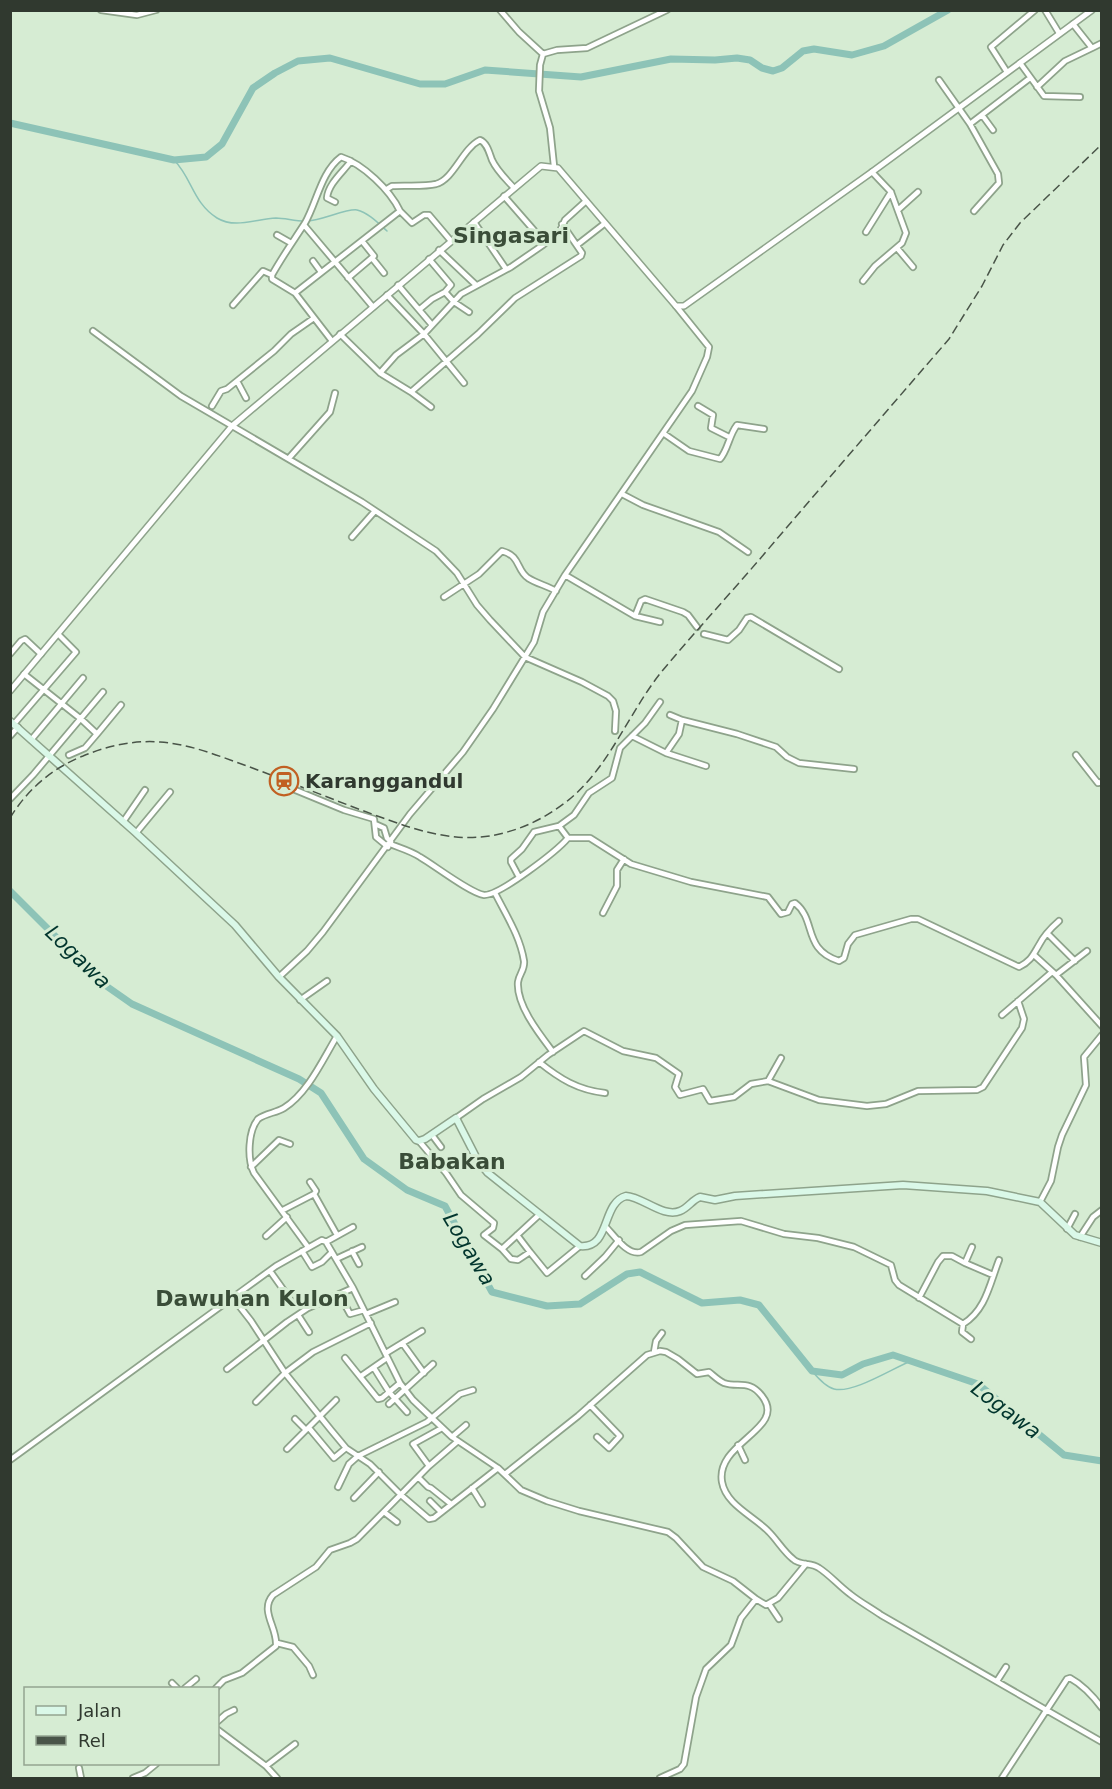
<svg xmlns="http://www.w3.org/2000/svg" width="1112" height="1789" viewBox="0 0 1112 1789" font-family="'DejaVu Sans',sans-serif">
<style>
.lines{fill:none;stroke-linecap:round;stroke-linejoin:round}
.stream{stroke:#8dc3b7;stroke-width:1.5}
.river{stroke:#8dc3b7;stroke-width:7}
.minor-casing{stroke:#8ea38b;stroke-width:8}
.tertiary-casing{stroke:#8ea38b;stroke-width:8}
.secondary-casing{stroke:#8ea38b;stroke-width:9}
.minor{stroke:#fff;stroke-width:4.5}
.tertiary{stroke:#fff;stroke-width:5}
.secondary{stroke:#daf8e8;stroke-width:6}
.rail{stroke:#495448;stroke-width:1.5;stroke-dasharray:9 4.5;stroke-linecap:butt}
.labels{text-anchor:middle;stroke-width:6;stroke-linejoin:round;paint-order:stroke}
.poi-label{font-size:20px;font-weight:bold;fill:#30392f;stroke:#d6ecd3;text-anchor:start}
.water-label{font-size:21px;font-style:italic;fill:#01352d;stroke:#d6ecd3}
.quarter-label{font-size:22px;font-weight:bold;fill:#3a4d38;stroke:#d6ecd3}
</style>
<rect width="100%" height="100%" fill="#d6ecd3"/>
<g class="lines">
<path class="stream" d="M174,160c18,18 19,43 43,58 18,11 39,1 59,0 10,0 21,4 32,3 12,0 40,-13 49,-11 12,3 22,14 30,21
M812,1371c5,6 14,16 22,18 19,5 59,-21 77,-28"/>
<path class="river" d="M10,123l164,37 32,-3 16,-13 31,-56 22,-15 23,-12 32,-3 90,26h25l40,-14 96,7 90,-18 44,1 22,-2 13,2 12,8 11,3 9,-3 21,-17 11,-2 38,6 32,-9 64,-36
M10,891l92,92 30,21 167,75 22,14 43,66 43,31 38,16 47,86 55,14 33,-2 47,-30 13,-2 62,31 38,-3 19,5 53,66 30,4 21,-11 30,-9 85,29 86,71 38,6"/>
<g class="minor-casing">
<path id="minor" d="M101,10l36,5 19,-5
M500,10l19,22 24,22
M1045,10l14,23
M1092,48l10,-5
M543,54l14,-4 30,-2 80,-38
M543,54l-3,11 -1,26 11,37 4,38
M1020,63l24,33 36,1
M1007,72l-16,-25 44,-37
M939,80l31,44 28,50 1,9 -25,28
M1037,87l28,-26 27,-13 -19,-24
M982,115l11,15
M970,124l60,-46
M387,189l5,-3c14,-1 31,1 44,-2 18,-5 26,-35 44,-44 7,3 9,12 12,20 5,11 14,19 22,28
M504,196l41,47
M335,202l-8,-4c1,-14 16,-26 24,-37
M898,210l20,-18
M474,222l32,47
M304,225l69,82
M866,232l25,-40
M277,235l14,8
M577,245l27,-21
M897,248l16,19
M439,250l37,35
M372,258l12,15
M429,259l22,26 -6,7
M313,261l8,11
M348,278l26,-22 -12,-15
M863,281l12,-15 27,-23 4,-10 -15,-41 -19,-20
M398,285l34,40
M295,293l105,-82 12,12 12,-8h5l22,26
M387,295l37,39 40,49
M233,305l30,-34 9,4
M420,309l12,-10 13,-7 9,10 15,10
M93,331l88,65 181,106 74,49 21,22 20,32 13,15 35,37 57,25 26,14 5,5 3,10 -1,20
M340,334l40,39 31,19 67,-58 37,-36 66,-42 1,-3 -20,-29
M332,341l-37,-48 -23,-14v-4c10,-18 22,-35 33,-52 12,-21 16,-51 36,-66 22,7 49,33 59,54
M380,373l16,-18 28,-21 37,-40 50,-27 32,-22 17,-14 5,-11 21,-19
M237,381l9,17
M411,392l20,15
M212,406l9,-15 6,-2 47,-38 17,-17 23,-16
M698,406l15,9 -2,13 18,9
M663,433l26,18 31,8c8,-9 9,-24 17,-34l27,4
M289,458l41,-46 5,-19
M622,494l21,11 76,27 29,20
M352,537l23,-26
M565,575l70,41 25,6
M444,597l35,-23 23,-23c19,5 14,19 26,27 8,5 19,8 28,13
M635,616l6,-15 4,-2 38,13 5,3 9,12
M704,634l24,6 11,-10 8,-12 4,-1 88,52
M10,654l11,-13 4,-2 16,15
M24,674l57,45 16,15 24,-29
M660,702l-15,21 -25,25 -8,30 -23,15 -15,22 -15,11 9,12h22l41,26 60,18 77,15 13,17 7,-2 4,-8 3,-1c22,17 7,46 44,58l5,-3 4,-14 7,-9 56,-16h7l101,48c12,-6 14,-12 20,-22 5,-10 12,-17 20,-24
M670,715l12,5
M14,724l62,-72 -18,-18
M10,736l8,-9
M632,736l34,17 40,13
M31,740l52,-62
M666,753l13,-19 3,-14 55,14 39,13 11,10 12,6 55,6
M69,755l16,-7 12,-14
M1076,755l22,28 4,-1
M276,782l68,28 30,9 2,18 12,10
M10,799l23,-24 70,-83
M123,822l22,-32
M375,824l9,4 3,10 4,4
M136,833l34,-41
M390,844c10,4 21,7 30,13 14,8 50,36 64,38 15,1 73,-44 84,-57
M519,877l-8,-15v-3l11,-10 12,-17 25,-6
M495,893c11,22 25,43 29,68 1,9 -5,13 -6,21 -2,23 22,53 35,70
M603,913l14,-27v-16l7,-11
M1047,933l28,28
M1034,955l22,20 46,51
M1056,975l31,-24
M279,977l28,-26 16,-19 87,-118 53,-62 30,-43 41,-67 9,-30 22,-37 127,-184 15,-34 2,-10 -33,-41
M300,1000l27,-19
M1002,1015l50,-43
M539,1062c21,17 39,28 66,31
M768,1081l13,-23
M456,1118l27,-19 38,-22 27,-22 36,-24 39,20 33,7 23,16 -4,13 5,8 23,-6 7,12 24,-4 17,-13 17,-3 51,19 48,6 19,-2 32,-13 59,-1 6,-3 39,-59 2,-9 -6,-18
M432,1135l9,12
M419,1141l27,32 15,22 33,28 -1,5 -9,7 18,14 9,10 7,1 12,-8 17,21 33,-27
M251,1167l28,-27 11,4
M310,1182l6,9 -2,3
M1040,1202l11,-21 7,-34 4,-12 24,-50 -2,-28 18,-22
M283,1210l31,-16 23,41
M605,1226c9,9 22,30 36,26l30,-21 14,-6 56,-4 43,13 34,4 36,9 37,18 4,15 4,5 64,39 -1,8 9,7
M1067,1229l8,-15
M517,1235l13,17
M266,1236l21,-19
M1080,1237l13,-20 9,-7
M326,1242l27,-15
M308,1247l-54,-74c-7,-14 -6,-42 4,-54 8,-6 18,-6 26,-11 24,-15 39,-49 53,-72
M972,1247l-7,16 28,12
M502,1249l38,-35
M302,1251l10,16 10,-5 10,-10
M352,1251l7,13
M336,1259l26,-12
M270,1271l20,28
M585,1276l20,-19 14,-17
M339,1294l11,20 14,-4
M233,1298l18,23 34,52 46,57 15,18 24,16 31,31 28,24 5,-1 64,-50
M919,1298l19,-36 5,-6h9l13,7
M366,1314l29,-12
M298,1315l11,17
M963,1324c23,-14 27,-41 36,-64
M403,1344l21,29
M654,1352l2,-11 6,-8
M386,1353l36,-22
M345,1358l33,41 4,-1 18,-15
M374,1368l15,24 18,20
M227,1369l60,-47 21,-14 45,-20
M361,1376l26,-18
M256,1402l29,-29 28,-21 58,-29
M389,1404l44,-40
M590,1405l30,31 -11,12 -12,-11
M295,1419l11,11
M309,1428l25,30 12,-10
M452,1437l14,-12
M738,1445l7,15
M287,1449l49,-49
M10,1460l266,-194 46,-26 4,2 27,46 47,95 13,17 39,37 46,31 23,22 26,11 32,10 89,21 8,6 27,29 30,14 23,18 10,6 12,-7 28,-34
M429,1466l-16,-22 29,-16
M505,1474l73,-58 69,-61 13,-4 6,1 12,7 19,15 12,-2c5,4 10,9 15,11 14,5 25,-4 38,13 26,33 -47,46 -40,86 4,23 32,34 47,50 8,8 15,20 24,27 7,7 18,3 26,9 11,7 20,18 31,26 10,8 21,14 31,21l221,127
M419,1478l9,9 3,1 20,16
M338,1487l11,-23 9,-8 69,-34 33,-28 13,-4
M472,1488l10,16
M354,1498l25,-26
M430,1501l11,11
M384,1512l13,10
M769,1604l10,15
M277,1643l16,4 16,19 4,9
M997,1681l9,-14
M172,1683l5,5
M185,1688l11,-9
M216,1688l8,-8 18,-7 34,-27c2,-18 -17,-35 -3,-51l43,-28 14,-17 20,-7 7,-4 72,-73 29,-25
M218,1721l8,-7 8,-4
M218,1730l48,36 11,12
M266,1766l29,-22
M79,1768l2,10
M133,1778l12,-5 11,-9
M660,1778l20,-9 4,-5 12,-67 10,-28 25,-24 10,-27 15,-19
M1002,1778l65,-99 3,-1c13,7 23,18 32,30"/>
</g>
<g class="tertiary-casing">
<path id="tertiary" d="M10,691l222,-265 309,-260 17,2 118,138h8l188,-134 220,-162"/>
</g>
<g class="secondary-casing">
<path id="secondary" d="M10,721l126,112 99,92 44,52 58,59 37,53 42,51 3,1 6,-2 31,-21 22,43 10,12 92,73c31,3 21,-43 46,-50 17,1 37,22 54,15 8,-3 12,-11 20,-14l15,3 20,-4 168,-11 84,6 53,11 35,33 27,8"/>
</g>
<use href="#minor" class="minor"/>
<use href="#tertiary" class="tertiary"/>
<use href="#secondary" class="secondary"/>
<path class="rail" d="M10,818c17,-28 42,-50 73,-62 24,-10 50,-16 77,-14 30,2 59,14 87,24 46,17 91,36 136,52 41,15 81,27 124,14 23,-6 46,-19 64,-34 40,-34 59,-88 92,-128 31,-37 64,-73 96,-110 63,-74 126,-147 190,-221l33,-53 21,-41 17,-22 82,-79"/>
</g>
<defs>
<g id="station-ring" transform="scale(1.5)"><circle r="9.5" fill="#d6ecd3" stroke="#c16022" stroke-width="1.5"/><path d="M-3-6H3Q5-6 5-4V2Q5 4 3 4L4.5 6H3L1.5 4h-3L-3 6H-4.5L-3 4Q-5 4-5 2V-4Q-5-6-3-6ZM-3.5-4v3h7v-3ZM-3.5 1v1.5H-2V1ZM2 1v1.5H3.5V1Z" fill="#c16022"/></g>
</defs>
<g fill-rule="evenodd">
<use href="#station-ring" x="284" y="781"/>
</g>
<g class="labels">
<g class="poi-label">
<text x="305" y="788">Karanggandul</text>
</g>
<g class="water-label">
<text transform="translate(78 957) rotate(44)" y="7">Logawa</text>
<text transform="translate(469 1249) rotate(59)" y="7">Logawa</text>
<text transform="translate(1006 1410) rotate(37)" y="7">Logawa</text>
</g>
<g class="quarter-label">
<text x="511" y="243">Singasari</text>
<text x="452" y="1169">Babakan</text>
<text x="252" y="1306">Dawuhan Kulon</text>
</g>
</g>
<rect width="1112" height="1789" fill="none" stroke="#30392f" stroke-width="24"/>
<rect x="24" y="1687" width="195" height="78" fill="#d6ecd3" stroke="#94a491" stroke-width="1.5"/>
<rect x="36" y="1706" width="30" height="9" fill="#daf8e8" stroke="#94a491" stroke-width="1.5"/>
<text x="78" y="1717" font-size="18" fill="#30392f">Jalan</text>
<rect x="36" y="1736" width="30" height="9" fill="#495448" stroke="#94a491" stroke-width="1.5"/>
<text x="78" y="1747" font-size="18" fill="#30392f">Rel</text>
</svg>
